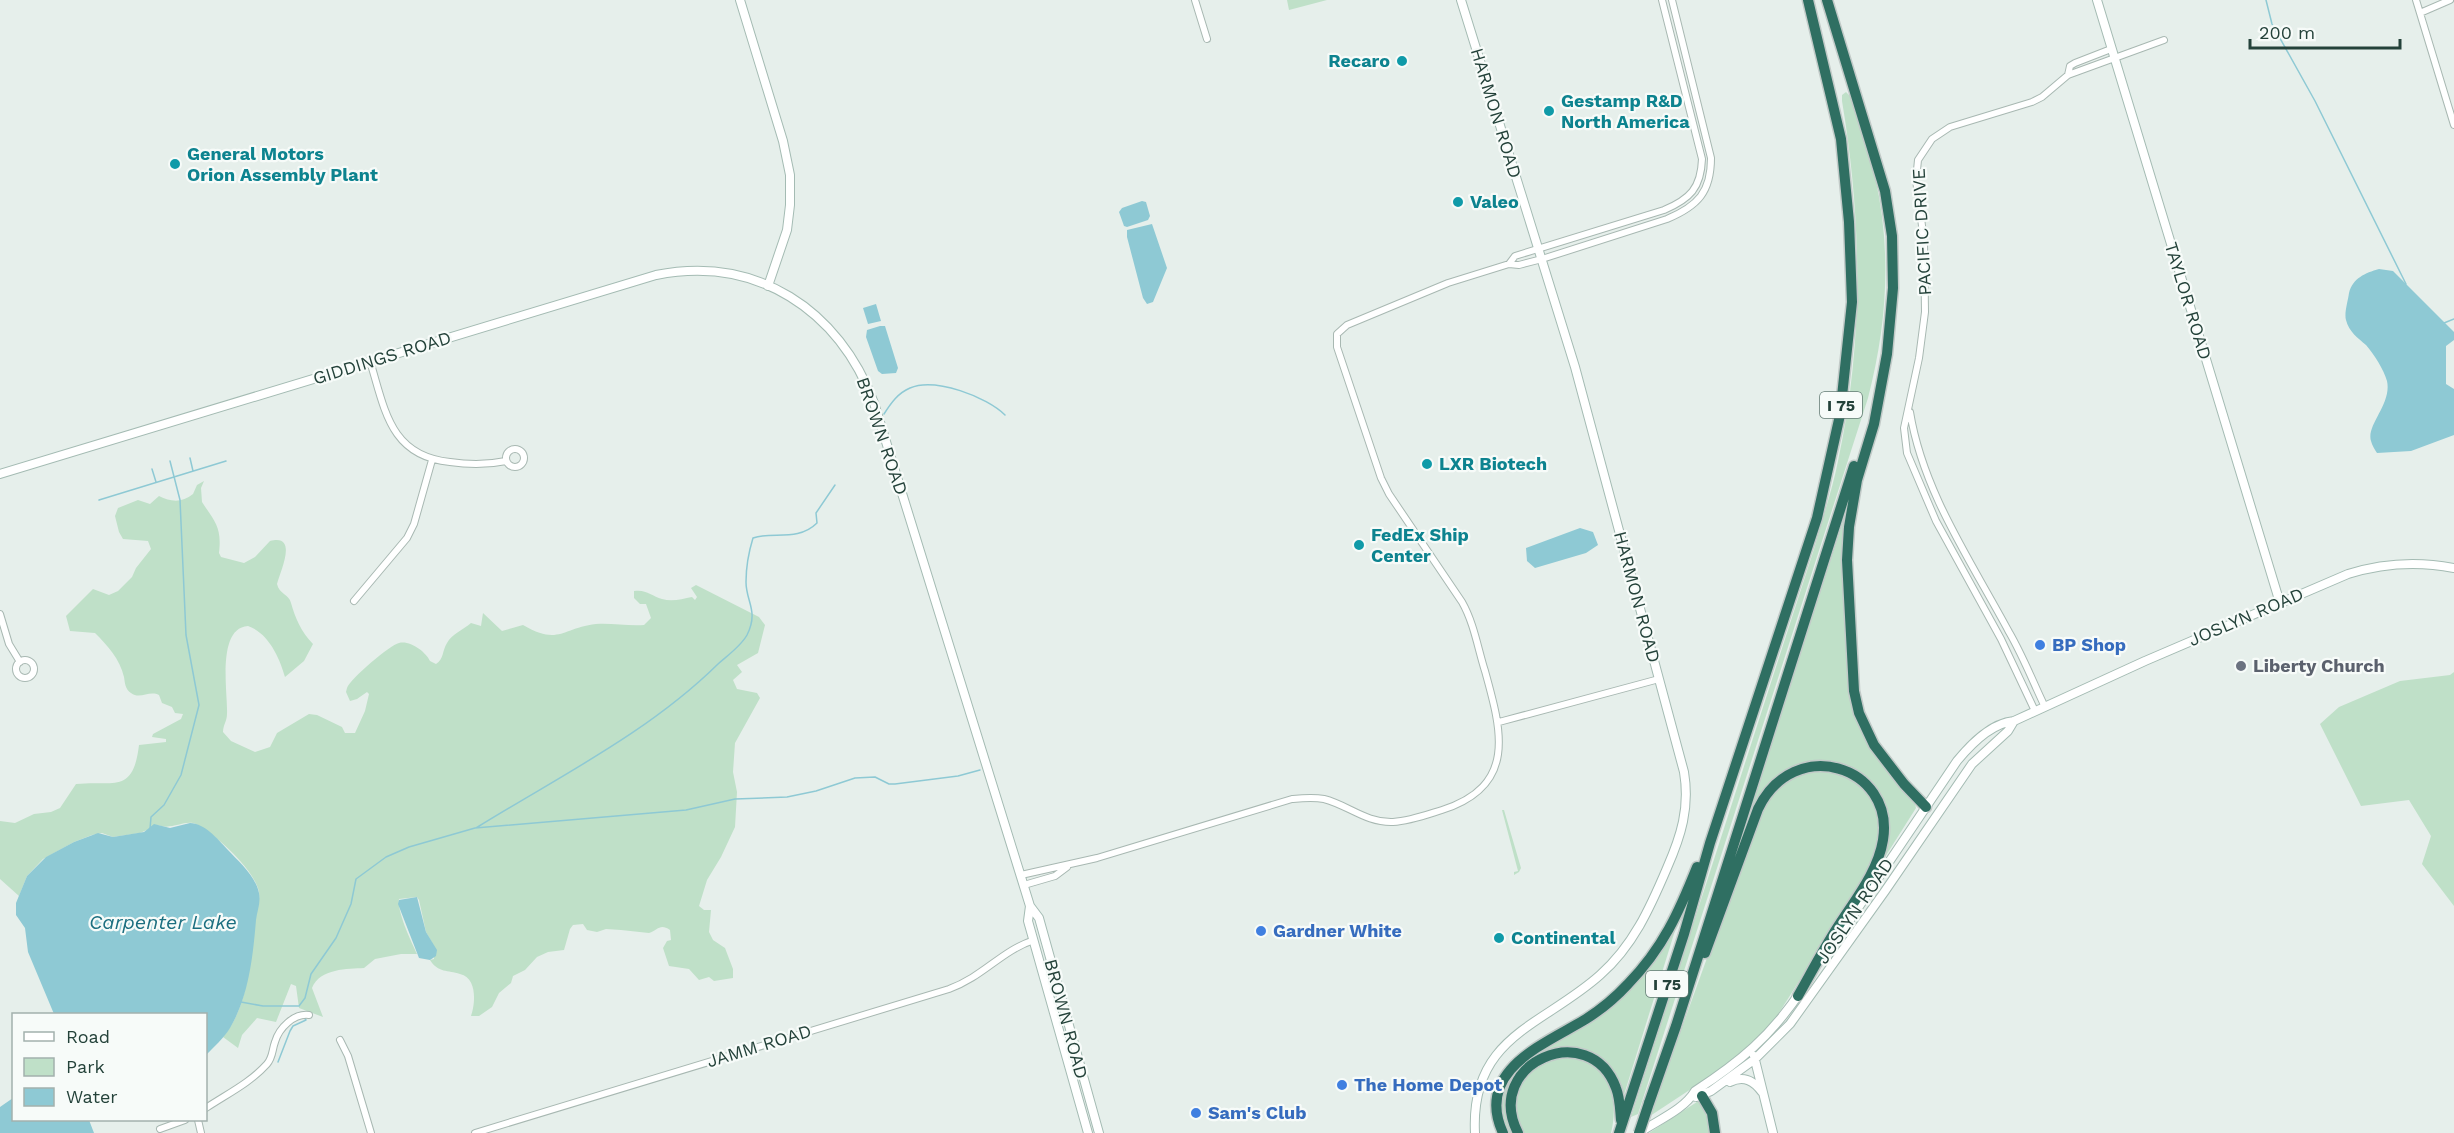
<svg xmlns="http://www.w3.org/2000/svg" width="2454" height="1133" viewBox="0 0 2454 1133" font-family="'Work Sans',sans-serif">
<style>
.green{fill:#bfe0c8}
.water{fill:#8ec9d4}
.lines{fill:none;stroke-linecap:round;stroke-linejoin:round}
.stream{stroke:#8ec9d4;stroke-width:1.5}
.street-casing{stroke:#a8b8b2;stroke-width:8}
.secondary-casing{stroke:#a4bbb3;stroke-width:10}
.highway-casing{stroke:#c2cac8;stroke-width:13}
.street{stroke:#fff;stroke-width:6}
.secondary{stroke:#fff;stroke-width:8}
.highway{stroke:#2f6f62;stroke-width:10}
.highway-bridge-casing{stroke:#c2cac8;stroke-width:13;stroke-linecap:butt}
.highway-bridge{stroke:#2f6f62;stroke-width:10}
.culture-dot{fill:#0f9aa8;stroke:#f7fbf9;stroke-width:2}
.shop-dot{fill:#3f7fe0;stroke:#f7fbf9;stroke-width:2}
.worship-dot{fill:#6b7280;stroke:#f7fbf9;stroke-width:2}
.labels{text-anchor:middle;stroke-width:4.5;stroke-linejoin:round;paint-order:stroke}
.shield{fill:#f7fbf9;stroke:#637a73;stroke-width:1.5}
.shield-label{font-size:16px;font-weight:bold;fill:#24423a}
.culture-label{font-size:18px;font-weight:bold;fill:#0d838f;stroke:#f7fbf9;text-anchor:start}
.street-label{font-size:18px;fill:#24423a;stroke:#f7fbf9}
.shop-label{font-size:18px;font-weight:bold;fill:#366cbe;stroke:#f7fbf9;text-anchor:start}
.worship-label{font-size:18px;font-weight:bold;fill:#5b616d;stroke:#f7fbf9;text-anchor:start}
.water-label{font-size:20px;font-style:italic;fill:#1c6f80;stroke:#f7fbf9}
</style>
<rect width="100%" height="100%" fill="#e6efeb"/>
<path class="green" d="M1287,0h40l-38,10z
M1846,92l6,6c8,26 16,52 23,79 17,74 12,148 -7,221l-230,716 -7,3 183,-568c8,-29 18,-58 24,-88 26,-119 24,-241 4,-360v-6z
M204,481l-3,7 1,14c13,20 20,25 17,51l2,4 23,6 11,-6 15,-16c29,-8 10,31 7,43 2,10 12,10 14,19 4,14 10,29 22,41l-9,17 -19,16c-5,-18 -16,-44 -37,-51 -32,2 -20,68 -21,88 0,7 -4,11 -4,18l8,9 24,11 15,-5 7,-14 32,-19 8,1 25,12 3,6h10l10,-22 4,-17 -2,-2 -10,7 -7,2 -4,-9 1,-4c4,-10 43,-43 52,-45 11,-3 27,9 31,18l6,3c8,-5 6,-13 11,-21 5,-9 16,-13 24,-20l10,3 2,-13 19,18 21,-6c36,21 39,3 73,-1 16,-1 31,2 48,1l7,-7 -5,-14h-6l-6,-6v-7c12,-2 18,5 28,8 10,3 20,0 30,-2l3,3 2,-3 -6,-9 5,-3 63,32 6,8 -7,28 -21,12 5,7 -9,8 4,9 20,4 3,5 -25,45 -2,29 4,20 -2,35 -14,30 -14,23 -8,26 5,4h7l-2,22 4,8 12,8 8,21v9l-19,3 -5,-4 -10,3 -10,-11 -20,-3 -6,-18 4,-7 4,-1 -1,-10c-10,-7 -12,0 -21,3l-28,-3 -15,-1 -9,3 -10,-2 -4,-6 -10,1 -3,4 -6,21 -16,2 -11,5 -12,13 -12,6 -2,7 -12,10 -7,14 -13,9h-8c4,-11 7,-38 -11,-42 -12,-4 -22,-1 -30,-14l4,-1v-13l-8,-14 -7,-32 -2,-3 -18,2c-2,13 12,42 18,55h-16l-26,5 -11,9c-16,1 -44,0 -52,20l11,29 -24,-9 -3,-22 -5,-2 -15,38 -19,-4 -15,17 -4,13 -15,-11c28,-34 26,-81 33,-122 2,-8 4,-15 3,-23 -4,-22 -42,-56 -61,-67 -12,-7 -26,6 -40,0l-18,8 -27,4 -11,-4 -10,2 -18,7 -31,17 -16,17 -8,20 -19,-17v-58l15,2 19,-9 17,-2 9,-4 16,-24c38,-4 57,11 63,-39l27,-3v-3l-14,-2 1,-3 28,-15 2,-5 -8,-1 -3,-6 -10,-4 -3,-8c-10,-5 -19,5 -28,-2 -6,-4 -6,-10 -7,-16 -4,-18 -17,-32 -29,-44l-25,-2 -4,-15 27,-27 16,6 9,-4 14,-14 4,-9 15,-19 -3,-8 -25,-2 -4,-7 -4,-16 3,-8 20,-8 12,4 9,-8c12,6 23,7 34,-2l4,-9z
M1846,512l-2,48 4,116 5,33 16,36 46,59 1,4 -36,57 4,-14 -10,-59 -52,-29 -55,23 -12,20 -20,51z
M2454,672v234l-32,-42 9,-28 -22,-36 -48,6 -41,-82 19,-17 61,-26 50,-6z
M1813,770c9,1 19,1 28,4 27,10 44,41 38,69 -3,9 -7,18 -10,27l-97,154 -46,42 -76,50 109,-302 23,-32z
M1502,810h2l17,58 -2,4 -5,3v-3l4,-1z
M1678,921l-55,177 -3,-7 -37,-38 -55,10 -21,49 6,21h-4c-28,-69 42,-80 80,-112 10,-9 19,-21 28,-31 20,-23 40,-46 61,-69z
M1556,1057c7,1 16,0 23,2 34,8 39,46 32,74h-90c-8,-19 -9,-48 9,-63 6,-5 18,-9 26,-13z
M1700,1100l6,9 5,24h-62z"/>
<path class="water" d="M1142,201l4,1 4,14 -2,4 -21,7 -3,-1 -5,-14 3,-4z
M1152,224l15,44 -14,34 -6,2 -4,-6 -16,-61v-7z
M2379,269l14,2 61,61v8l-8,6v38l8,5v46l-43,16 -34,2c-2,-3 -5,-8 -6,-12 -5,-16 21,-37 16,-60 -3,-11 -13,-27 -21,-36 -8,-7 -17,-13 -20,-25 -2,-7 2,-19 3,-27 4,-15 16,-20 30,-24z
M876,304l5,17 -13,3 -5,-16z
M880,326h5l13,42 -2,5 -14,1 -4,-3 -12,-34 1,-7z
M1580,528l13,4 5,13 -12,8 -51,15 -8,-7 -1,-13z
M190,823c14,0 28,16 37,26 12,13 28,26 32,44 2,10 -2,18 -3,27 -3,36 -7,76 -26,108 -6,10 -16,19 -24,27v-41h-152l-26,-62 -3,-24 -9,-13v-12l11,-27 19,-19 28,-15 24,-9 15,4 31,-5 10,-8 16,4z
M417,897l9,35 11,18 -1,6 -6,4 -11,-2 -21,-54 1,-4z
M13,1098l1,22h75l5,13h-94v-26z"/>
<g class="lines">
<path class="stream" d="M2266,0l6,24 43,77 91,183
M2444,323l10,-4
M884,414c7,-11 14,-21 26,-26 25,-11 77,9 95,27
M190,458l3,13
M152,469l4,13
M99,500l127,-39
M476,828c82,-51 172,-95 242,-164 9,-8 23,-18 29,-29 12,-24 -1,-33 -1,-53 0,-14 3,-31 7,-44 19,-7 45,4 64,-15l-1,-10 19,-28
M150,829l1,-12 13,-12 17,-30 18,-70 -13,-70 -6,-135 -10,-39
M241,1002l22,4h35
M299,1006l6,-8 6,-24 25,-36 15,-34 5,-25 30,-22 23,-10 66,-19 211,-18 49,-11 52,-2 29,-6 39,-13 20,-1 14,7h6l63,-8 22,-6
M278,1062l12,-31 3,-5 13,-6 -2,-3"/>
<g class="street-casing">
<path id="street" d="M1195,0l12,39
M2416,0l38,125
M2420,13l30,-13
M2068,75l2,-9 5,-3 36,-14
M1509,264l6,-8 149,-46c26,-11 37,-22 38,-51l-40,-159
M370,361c15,49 20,95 80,101 20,3 37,3 56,-1
M1910,412c13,80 61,149 99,220 14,24 24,50 36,75
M506 458a9 9 0 1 1 18 0a9 9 0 1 1-18 0Z
M354,601l53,-63 7,-14 18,-64
M0,614l9,30 11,18
M16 669a9 9 0 1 1 18 0a9 9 0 1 1-18 0Z
M2035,711l-34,-72 -65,-118 -29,-68 -3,-25 15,-70 6,-46 -1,-71 -8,-61 2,-20 14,-21 18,-12 82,-25 10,-5 26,-22 96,-35
M1499,722l160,-43
M1021,875l76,-17 195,-59c11,-1 21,-2 32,0 24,6 42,24 69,23 17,-1 33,-7 49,-12 75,-24 60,-78 43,-139 -7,-22 -11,-48 -23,-69l-73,-108 -8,-16 -44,-131v-13l10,-9 101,-42 61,-19 10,1 23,-6 125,-40c31,-13 44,-27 44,-61l-39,-158
M1024,885l31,-9 12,-9
M340,1040l8,16 23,77
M206,1108c21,-14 44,-25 61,-44 6,-7 5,-14 8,-22 4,-14 19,-29 34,-27
M198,1120l3,13
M160,1129l25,-9
M475,1133l474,-144c35,-13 52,-38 85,-49"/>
</g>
<g class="secondary-casing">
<path id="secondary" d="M740,0l43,141 7,34v30l-3,25 -19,56
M1461,0l114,367 109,405c6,36 -3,64 -17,96 -17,40 -34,78 -67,107 -57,51 -130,61 -125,158
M2097,0l183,603
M0,474l656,-199c101,-20 183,35 218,128l156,503 9,12 60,215
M1030,906l-2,15 60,212
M1829,951l128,-190c14,-17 34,-38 57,-40l131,-60 203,-87c35,-11 70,-13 106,-6
M1754,1056l19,77
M1730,1082c14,-7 24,-1 32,10
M1696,1097l15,-6 44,-32 35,-35 95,-133 87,-127 36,-33 6,-10
M1639,1133c17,-12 45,-23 56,-42 45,-29 76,-55 106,-100"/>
</g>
<g class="highway-casing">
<path id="highway" d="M1827,0l58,191 7,45 1,52 -6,66 -13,70 -17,56 -8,47 -2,33 7,131 5,22 15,32 30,39 22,23
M1705,953l53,-144c36,-75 137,-43 125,31 -5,32 -29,61 -46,88 -14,22 -26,45 -39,68
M1702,1096l10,17 3,20
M1649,1103l27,-77 178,-560
M1503,1133c-29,-63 42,-89 83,-114 16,-10 30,-22 42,-35 35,-36 51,-72 69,-117
M1518,1133c-36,-70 72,-116 98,-45 4,10 4,21 5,32
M1619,1133l65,-199 26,-91 107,-325 23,-103 12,-113 -3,-80 -8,-83 -33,-139"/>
</g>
<use href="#street" class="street"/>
<use href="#secondary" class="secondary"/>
<use href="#highway" class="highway"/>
<g class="highway-bridge-casing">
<path id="highway-bridge" d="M1639,1133l10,-30"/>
</g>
<use href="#highway-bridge" class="highway-bridge"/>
</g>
<g class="culture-dot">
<circle cx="1402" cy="61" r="6"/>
<circle cx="1549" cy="111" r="6"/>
<circle cx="175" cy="164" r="6"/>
<circle cx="1458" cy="202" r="6"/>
<circle cx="1427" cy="464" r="6"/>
<circle cx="1359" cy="545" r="6"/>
<circle cx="1499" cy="938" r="6"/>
</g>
<g class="shop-dot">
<circle cx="2040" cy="645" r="6"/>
<circle cx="1261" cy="931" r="6"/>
<circle cx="1342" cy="1085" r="6"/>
<circle cx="1196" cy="1113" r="6"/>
</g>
<circle class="worship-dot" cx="2241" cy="666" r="6"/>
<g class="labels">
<g class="shield">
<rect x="1820" y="392" width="42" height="26" rx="4.5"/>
<rect x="1646" y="971" width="42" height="26" rx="4.5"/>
</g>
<g class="shield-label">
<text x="1841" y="411">I 75</text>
<text x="1667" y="990">I 75</text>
</g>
<g class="culture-label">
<text x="1390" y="67" text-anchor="end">Recaro</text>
<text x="1561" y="107">Gestamp R&amp;D<tspan x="1561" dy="21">North America</tspan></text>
<text x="187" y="160">General Motors<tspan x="187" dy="21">Orion Assembly Plant</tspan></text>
<text x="1470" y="208">Valeo</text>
<text x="1439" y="470">LXR Biotech</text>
<text x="1371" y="541">FedEx Ship<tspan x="1371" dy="21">Center</tspan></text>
<text x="1511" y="944">Continental</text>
</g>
<g class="street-label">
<text transform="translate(1496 113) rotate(73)" y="6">HARMON ROAD</text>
<text transform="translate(1922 232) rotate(-93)" y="6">PACIFIC DRIVE</text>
<text transform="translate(2188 301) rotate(73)" y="6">TAYLOR ROAD</text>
<text transform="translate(382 358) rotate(-17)" y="6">GIDDINGS ROAD</text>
<text transform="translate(882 436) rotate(71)" y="6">BROWN ROAD</text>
<text transform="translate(1637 597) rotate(75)" y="6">HARMON ROAD</text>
<text transform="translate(2246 617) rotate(-23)" y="6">JOSLYN ROAD</text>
<text transform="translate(1855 911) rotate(-56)" y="6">JOSLYN ROAD</text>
<text transform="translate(1066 1019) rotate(75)" y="6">BROWN ROAD</text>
<text transform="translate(759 1046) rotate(-17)" y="6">JAMM ROAD</text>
</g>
<g class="shop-label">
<text x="2052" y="651">BP Shop</text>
<text x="1273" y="937">Gardner White</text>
<text x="1354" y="1091">The Home Depot</text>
<text x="1208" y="1119">Sam's Club</text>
</g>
<g class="worship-label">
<text x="2253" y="672">Liberty Church</text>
</g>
<g class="water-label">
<text x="163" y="929">Carpenter Lake</text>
</g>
</g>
<rect x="12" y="1013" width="195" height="108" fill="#f7fbf9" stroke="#a3b1ad" stroke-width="1.5"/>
<rect x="24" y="1032" width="30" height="9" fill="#ffffff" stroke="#a3b1ad" stroke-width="1.5"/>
<text x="66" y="1043" font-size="18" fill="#24423a">Road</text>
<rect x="24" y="1058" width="30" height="18" fill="#bfe0c8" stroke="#a3b1ad" stroke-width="1.5"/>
<text x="66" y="1073" font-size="18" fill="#24423a">Park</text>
<rect x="24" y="1088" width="30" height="18" fill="#8ec9d4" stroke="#a3b1ad" stroke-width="1.5"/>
<text x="66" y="1103" font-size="18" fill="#24423a">Water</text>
<path d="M2250 39v9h150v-9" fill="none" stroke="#24423a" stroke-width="3"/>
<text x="2259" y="39" font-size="18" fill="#24423a" stroke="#f7fbf9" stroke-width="4.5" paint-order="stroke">200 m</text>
</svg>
